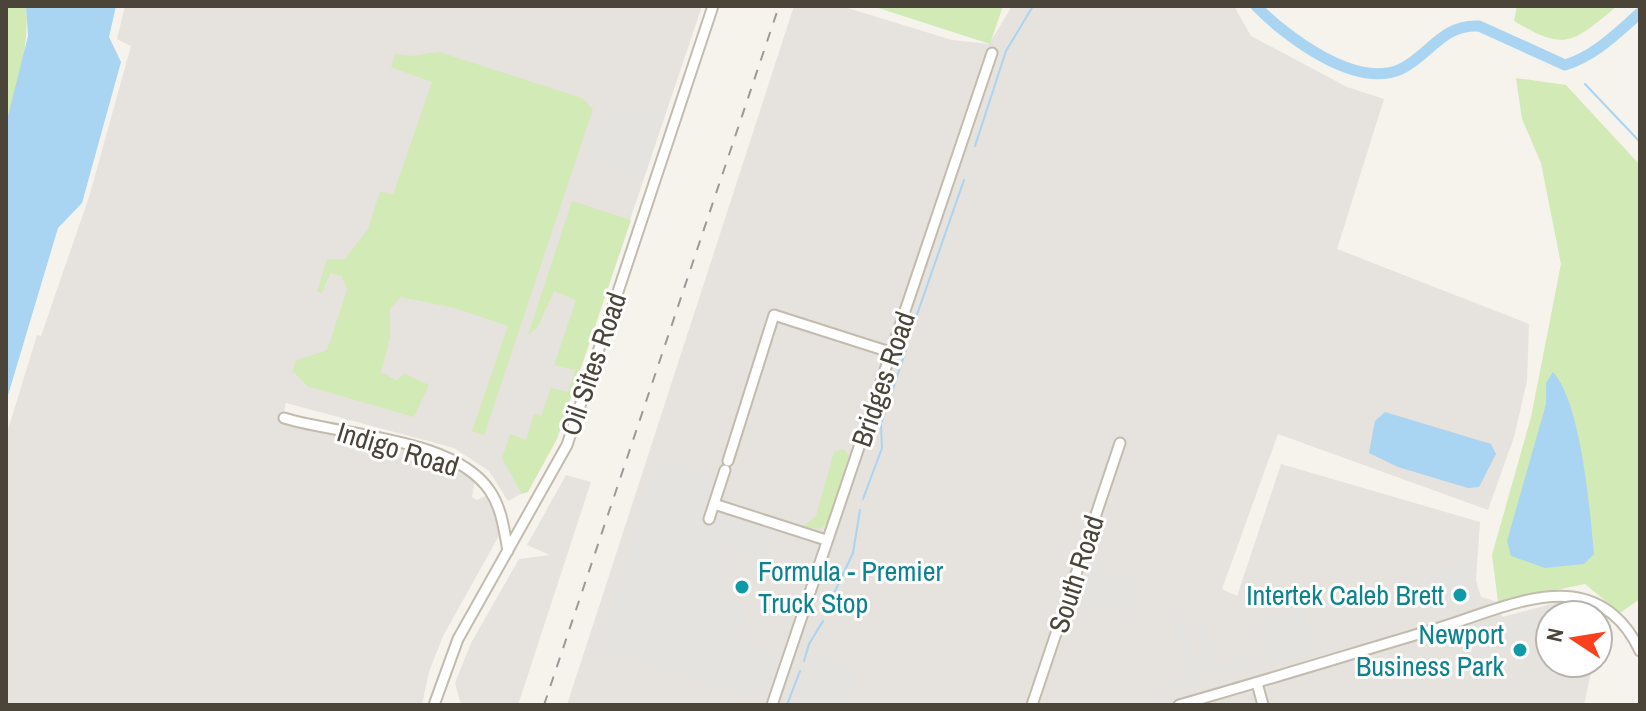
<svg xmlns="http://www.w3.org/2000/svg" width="1646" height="711" viewBox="0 0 1646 711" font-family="'Archivo Narrow',sans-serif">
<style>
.industrial{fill:#e6e2dd}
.green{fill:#d2eab5}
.parking{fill:#e5e3e0}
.water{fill:#a9d4f2}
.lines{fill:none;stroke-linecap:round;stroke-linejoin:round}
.stream{stroke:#a9d4f2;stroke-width:2}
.river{stroke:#a9d4f2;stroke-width:11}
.minor-casing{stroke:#c2bbae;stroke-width:13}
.minor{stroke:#fff;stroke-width:9}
.rail{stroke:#9a9a9a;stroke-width:2;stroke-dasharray:10 10;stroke-linecap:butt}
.culture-dot{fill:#0f9aa8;stroke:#fff;stroke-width:3}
.labels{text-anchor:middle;stroke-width:6;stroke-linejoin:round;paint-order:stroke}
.street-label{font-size:28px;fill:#4b4439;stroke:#fff}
.culture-label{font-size:28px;fill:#0d838f;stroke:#fff;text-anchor:end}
</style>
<rect width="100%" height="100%" fill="#f6f3ec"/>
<path class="industrial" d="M125,6h577l-145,431 -30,54 -19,10 -19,-30 -35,-23 -168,-45 -4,19 71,14 91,25 31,19 -3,17 5,3 10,-5 5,6 8,33 -57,102 -14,36 -7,33h-416v-269l31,-101 4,1 48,-139 42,-151 -14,-7z
M794,6h47l111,34 37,4 23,-38h222l17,30 96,51 37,12 -47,150 192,75 -2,57 -13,56 -26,73 -210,-76 -56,155 15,7 44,-132 199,58 -4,58 5,17 17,5 4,15 53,-14 23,1 9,5v6h-37v48h43l-9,42h-1017z
M566,475l25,7 -73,223h-57l-6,-22 16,-40 48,-84 31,-4 -23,-10z"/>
<path class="green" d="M6,6h20c4,41 -9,78 -20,118z
M872,6h131l-13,38z
M1517,6h100c-44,37 -52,46 -103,15z
M439,52l143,46 11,11 -109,326 -12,-4 36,-105 -53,-18 -54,-11 -11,12v29l-9,34 15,8 9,-6 24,11 -15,32 -107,-31 -14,-15 2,-10 32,-11 20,-60 -5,-14 -12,-3 -8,20 -5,-1 10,-33h18l23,-30 12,-38 13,4 39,-113 -41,-15 4,-13 15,2z
M1516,78l50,7 74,80v434l-20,14 -35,-29 -87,18 -6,-47 39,-138 30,-153 -20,-101 -19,-44z
M572,201l59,19 -74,219 -29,53 -6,2 -20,-36 8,-24 16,6 8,-26 7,2 10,-28 17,4 7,-22 -21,-5 22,-65 -22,-9 -17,37 -9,7z
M844,449l5,7 -21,67 -8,6 -17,-2 13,-11 18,-64z"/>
<path class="parking" d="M607,110h57l-22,67 -55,-20z
M659,458l57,19 -14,43 12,4 8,-10 51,16 -9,28 -42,-13 -5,15 12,4 -10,32 29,10 -11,34 40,15 -15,44 -164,-51z
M1475,560l-1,19 -26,10 4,18 -22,7 -2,-7 8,-3 -6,-20 -5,1 -2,-9z
M1090,565l48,16 -12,35 -49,-21z
M1559,606l14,1 1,8h-24v10l-63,20 9,31 -10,3 -10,-47z
M1301,608l14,43 -46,14 -14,-43z
M1200,612l16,55 44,-13 2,8 -43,13 -2,-4 -9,2 -15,-53z
M1181,616l17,61 -3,5 -44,12 -1,-6 38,-12 -16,-59z
M811,654l47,15 -12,36h-52z"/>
<path class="water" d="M26,6h90l-7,31 12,25 -39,141 -24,25 -52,174v-278l22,-88z
M1553,372c28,30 37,139 41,182l-10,10 -39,4 -34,-12 -4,-15 39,-137v-21z
M1385,412l106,32 5,10 -17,33 -11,1 -70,-21 -29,-14 6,-32z"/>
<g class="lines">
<path class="stream" d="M1585,84l55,58
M975,146l31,-95 27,-45
M913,326l51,-146
M863,499l19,-51 -1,-24 25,-74
M829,604l24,-51 7,-43
M804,661l5,-17 14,-23
M787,705l13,-34"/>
<path class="river" d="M1256,6c29,30 100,84 145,63 29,-14 41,-45 78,-43l86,39c30,-9 52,-32 75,-52"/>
<g class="minor-casing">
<path id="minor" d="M284,418c58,18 170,19 206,73 12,18 14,39 18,60
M728,461l46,-146 119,38
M714,504l112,36
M709,519l16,-49
M1257,683l6,22
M434,705l24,-66 109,-194 146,-439
M772,705l220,-652
M1032,705l88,-262
M1179,705c88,-25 175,-52 263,-78 39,-12 89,-35 130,-30 33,4 55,26 68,54"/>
</g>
<use href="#minor" class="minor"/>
<path class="rail" d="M544,705l235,-699"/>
</g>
<g class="culture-dot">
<circle cx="742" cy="587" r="8"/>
<circle cx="1460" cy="595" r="8"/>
<circle cx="1520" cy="650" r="8"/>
</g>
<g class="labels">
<g class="street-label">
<text transform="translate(593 364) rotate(-71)" y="10">Oil Sites Road</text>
<text transform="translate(883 379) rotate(-71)" y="10">Bridges Road</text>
<text transform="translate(398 449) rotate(17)" y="10">Indigo Road</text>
<text transform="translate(1076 574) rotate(-72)" y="10">South Road</text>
</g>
<g class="culture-label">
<text x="758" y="581" text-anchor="start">Formula - Premier<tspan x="758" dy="32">Truck Stop</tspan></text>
<text x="1444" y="605">Intertek Caleb Brett</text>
<text x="1504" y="644">Newport<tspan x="1504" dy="32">Business Park</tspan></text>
</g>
</g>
<rect width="1646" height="711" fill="none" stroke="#4b4439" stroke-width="16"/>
<g transform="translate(1574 639) rotate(282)"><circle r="38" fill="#ffffff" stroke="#b7b4b0" stroke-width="2"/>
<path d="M0-6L14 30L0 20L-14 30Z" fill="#fc3f1d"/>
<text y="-12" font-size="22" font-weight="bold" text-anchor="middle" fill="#4b4439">N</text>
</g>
</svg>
